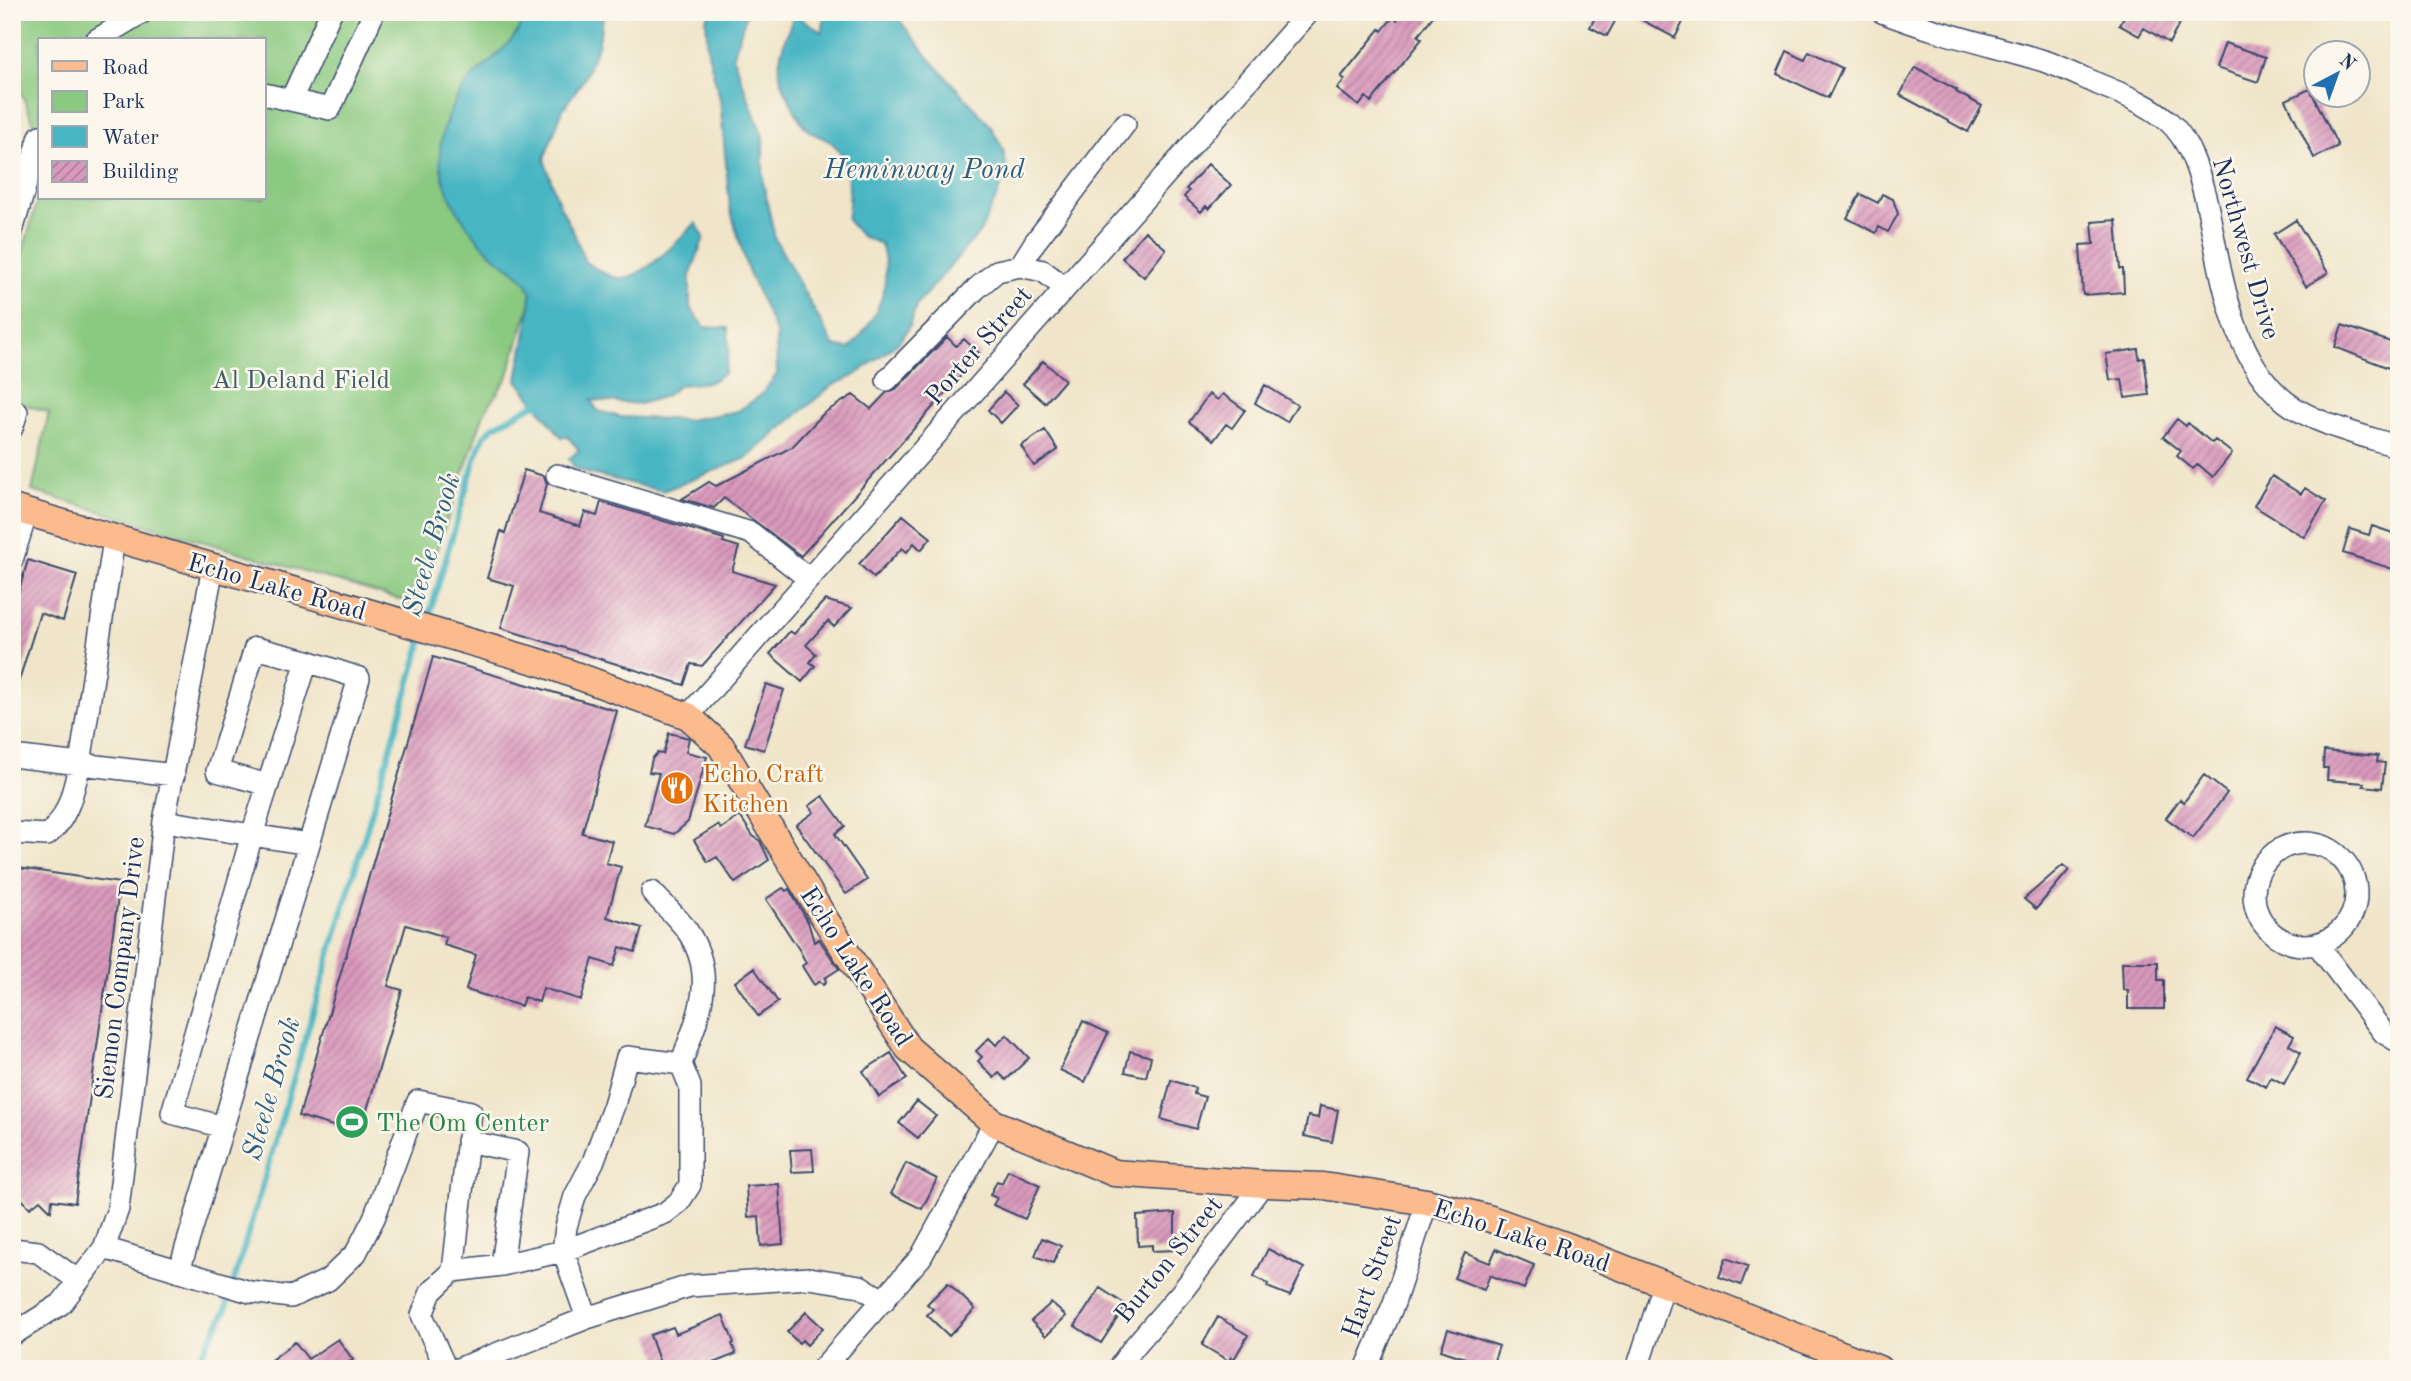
<svg xmlns="http://www.w3.org/2000/svg" width="2411" height="1381" viewBox="0 0 2411 1381" font-family="'Old Standard TT',serif">
<style>
.green{fill:#8ac980;stroke:#527c6f;stroke-width:2}
.water{fill:#47b5c2;stroke:#317290;stroke-width:2}
.lines{fill:none;stroke-linecap:round;stroke-linejoin:round}
.stream{stroke:#47b5c2;stroke-width:6}
.building{fill:url(#building-hatch)}
.minor-casing{stroke:#3b4a6e;stroke-width:24}
.major-casing{stroke:#3b4a6e;stroke-width:29}
.minor{stroke:#fff;stroke-width:21}
.major{stroke:#fbbb8c;stroke-width:26}
.labels{text-anchor:middle;stroke-width:5;stroke-linejoin:round;paint-order:stroke}
.street-label{font-size:26px;fill:#1b2f5e;stroke:#fbf7ec}
.park-label{font-size:26px;fill:#3c5d68;stroke:#fbf7ec}
.food-label{font-size:26px;fill:#c56008;stroke:#fbf7ec;text-anchor:start}
.leisure-label{font-size:26px;fill:#27864d;stroke:#fbf7ec;text-anchor:start}
.water-label{font-size:28px;font-style:italic;fill:#2a5e81;stroke:#fbf7ec}
</style>
<defs>
<pattern id="building-hatch" width="6" height="6" patternUnits="userSpaceOnUse" patternTransform="scale(1.75)"><rect width="6" height="6" fill="#da99bc"/><path d="M-1 1l2-2M0 6l6-6M5 7l2-2" fill="none" stroke="#b07d9c"/></pattern>
</defs>
<rect width="100%" height="100%" fill="#fbf7ec"/>
<filter id="ink" filterUnits="userSpaceOnUse"><feTurbulence type="fractalNoise" baseFrequency=".0143" numOctaves="2"/><feDisplacementMap in="SourceGraphic" scale="14" xChannelSelector="R" yChannelSelector="G"/><feConvolveMatrix kernelMatrix="1 2 1 2 8 2 1 2 1" color-interpolation-filters="sRGB"/></filter>
<filter id="wash" filterUnits="userSpaceOnUse"><feTurbulence type="fractalNoise" baseFrequency=".00686" numOctaves="4" result="noise"/><feDisplacementMap in="SourceGraphic" scale="28" xChannelSelector="R" yChannelSelector="G"/><feGaussianBlur stdDeviation="1.57" result="paint"/><feColorMatrix in="noise" values="0 0 0 0 0 0 0 0 0 0 0 0 0 0 0 0 0 1.4 0 .05"/><feComposite in="paint" operator="in"/></filter>
<g filter="url(#wash)">
<rect width="100%" height="100%" fill="#f0e5c9"/>
<path class="green" d="M12,12h544l-25,70 7,197 -31,99 -23,35 -66,192 -386,-114 17,-79 -37,-11v-113l28,-96v6h224v-158h-224v99l-28,-69z"/>
<path class="water" d="M524,12h80l-6,33 -14,34 -21,30 -19,50 15,45 15,29 11,29c10,5 25,17 35,16 25,0 59,-39 76,-55l8,14 -14,39v31l15,20 23,1 1,25 -5,20 -14,9 -30,3 -15,11 -25,8 -49,-4 7,11 23,6 66,3 51,-9 23,-16 16,-21 -1,-41 -28,-62 -18,-63 -10,-109 -12,-47 -2,-32 4,-8h37l-14,45 30,80v45l12,57 59,107 15,3c29,-30 45,-64 32,-105l-20,-8 -14,-16c4,-22 4,-61 -15,-77 -7,-5 -17,-7 -24,-13 -10,-10 -30,-50 -29,-64 1,-18 10,-35 15,-52l29,18 1,-20h69l37,47 61,67 12,23 4,21 -11,28 -16,34 -63,72 -8,23 -11,16 -44,33 -23,10 -84,72 -84,33 -76,-18 -12,-5 -6,-9 10,-9 -12,-14 -5,2 -45,-58c2,-16 17,-78 13,-89 -6,-18 -24,-24 -37,-36 -25,-23 -54,-65 -53,-101 1,-27 12,-52 29,-73 16,-18 55,-43 55,-69z"/>
<g class="lines">
<path class="stream" d="M427,623l48,-164 9,-23 9,-9 42,-23 5,2
M187,1369l16,-18 22,-39 199,-678"/>
</g>
<g id="blocks">
<path class="building" d="M1402,12h34l-18,24 4,3 -51,63 -5,-5 -7,9 -22,-17 8,-10 -4,-2 39,-48 2,2 11,-14 4,3z
M1598,12h22l-13,24 -17,-9z
M1627,12h61l-13,26z
M2117,12h49l15,9 -12,22 -25,-15 -5,8 -20,-11 5,-8z
M2225,43l41,14 -8,25 -42,-14z
M1787,51l18,9 4,-8 33,16 -14,30 -51,-24z
M1915,67l42,23 -1,2 26,14 -14,26 -68,-37z
M2310,89l28,57 -24,12 -28,-58z
M1208,164l23,21 -22,24 -3,-3 -5,6 -17,-15 5,-6 -3,-2z
M1860,194l18,9 4,-9 11,5 5,15 -10,18 -9,-5 -3,6 -29,-15z
M2116,220l4,49h3l1,23 -41,3 -3,-50 14,-1 -2,-22z
M2296,220l32,53 -22,13 -32,-52z
M1145,231l21,18 -22,28 -22,-19z
M2342,325l57,20v27l-64,-25z
M947,337l9,9 8,-7 16,15 -179,202 -77,-58 -10,10 -32,-9 27,-17 7,4 76,-39 32,-34 29,-18 18,14 15,-16 10,-4z
M2138,349l1,10 5,-1 5,37 -24,3 -3,-19 -12,1 -4,-26z
M1043,361l22,19 -20,23 -22,-19z
M1265,385l32,20 -10,17 -32,-19z
M1004,392l14,13 -17,18 -13,-13z
M1209,394l9,6 5,-6 22,16 -13,18 -6,-4 -12,16 -25,-18z
M2177,419l9,7 2,-3 24,20 3,-3 17,13 -19,24 -15,-13 -5,5 -16,-13 4,-5 -18,-14z
M1045,430l13,20 -24,16 -13,-20z
M524,470l20,6 3,8 -8,29 41,13 5,-14 12,4 4,-14 123,37 -1,3 16,5 -7,24 43,13 -73,82 -11,-2 -7,21 -183,-57 13,-42 -27,-8 14,-47 4,2z
M2272,476l29,18 4,-6 21,13 -22,36 -50,-31z
M903,515l28,23 -10,12 -7,-7 -7,9 -5,-4 -28,30 -15,-14z
M2372,526l27,9v36l-56,-18 7,-24 19,6z
M28,560l49,15 -14,46 -23,-8 -24,77h-4v-76z
M825,600l27,8 -18,19 -6,-6 -22,24 10,9 -6,8 5,4 -13,16 -32,-28 20,-23 4,3z
M433,657l184,54 -35,122 30,8 -6,22 15,4 -14,50 35,11 -7,24 -15,-5 -6,19 -21,-7 -12,41 -38,-12 -4,14 -15,-5 -3,9 -55,-16 10,-35 -32,-10 2,-8 -40,-12 -18,61 14,4 -42,144 -61,-18z
M766,684l18,6 -20,60 -19,-6z
M669,733l20,5 -3,14 21,5 -19,65 -14,12 -29,-8 14,-53 -10,-1 3,-13 5,-6 6,1z
M2324,751l54,5 -1,6 8,1 -3,25 -19,-2 1,-3 -37,-3 1,-12h-5z
M2204,775l23,18 -34,45 -27,-20 14,-19 4,3z
M823,796l22,30 -10,8 32,46 -21,14 -50,-69 18,-13 -5,-6z
M740,816l13,20 7,5 9,19 -34,23 -18,-26 -9,5 -14,-22 24,-15 3,4z
M2063,865l6,5 -33,39 -12,-10z
M12,867l108,16 -45,320 -23,-3 -1,11 -11,-11 -10,8 -9,-10 -9,7z
M783,888l3,3 3,-2 19,33 6,20 5,-3 20,30 -14,9 1,5 -3,2 -3,-4 -6,4 -12,-19 4,-3 -6,-12 -34,-52z
M2122,962h36v18h6v29h-36v-19h-5z
M754,968l24,34 -20,14 -23,-34z
M1083,1021l25,12 -23,49 -25,-12z
M2275,1026l19,10 -5,9 12,7 -17,32 -13,-7 -5,10 -19,-10z
M1007,1035l22,23 -23,22 -7,-7 -5,5 -16,-17 4,-4 -6,-6 13,-13 7,7z
M1130,1051l21,6 -5,20 -21,-5z
M891,1053l16,26 -28,18 -16,-26z
M1171,1080l24,8 -1,6 11,3 -9,32 -35,-10z
M917,1101l19,15 -18,22 -19,-15z
M1320,1106l18,4 -6,32 -28,-6 4,-20 10,2z
M812,1149l2,22 -22,1 -2,-22z
M906,1163l31,16 -15,30 -31,-15z
M1008,1170l32,15 -15,34 -32,-14 4,-7 -7,-3 7,-14 5,2z
M779,1184l4,60 -22,2 -2,-30 -11,1 -2,-31z
M1175,1213v37l-23,1v-6l-14,1 -1,-30z
M1042,1238l19,8 -8,17 -18,-7z
M1268,1249l36,19 -14,28 -23,-9 1,-3 -14,-8z
M1496,1249l38,16 -10,24 -34,-14 -6,15 -30,-12 11,-25 25,10z
M1726,1258l22,8 -7,19 -22,-8z
M948,1283l27,26 -26,27 -22,-21 6,-6 -6,-5z
M1100,1288l26,17 -25,38 -26,-17z
M1051,1303l15,13 -20,20 -15,-15z
M806,1312l17,16 -16,17 -5,-5 -3,3 -12,-11z
M723,1315l11,28 -2,1 4,10 -38,15h-36l-12,-34 23,-8 3,7z
M1218,1317l30,18 -14,24 -3,-2 -2,4 -27,-16z
M1448,1329l51,17 -8,23h-29l3,-11 -24,-8z
M338,1339l15,21 -4,2 5,7h-95l36,-27 13,17z"/>
</g>
</g>
<g filter="url(#ink)">
<use href="#blocks" fill-opacity="0" stroke="#3b4a6e" stroke-width="2"/>
<g class="lines">
<g class="minor-casing">
<path id="minor" d="M1882,12c53,21 108,33 162,49 18,6 36,15 54,23 24,10 49,19 70,37 22,19 31,52 38,79 15,67 23,157 80,202 28,22 79,34 113,45
M96,40l47,-28
M264,94l66,15 44,-97
M291,100l40,-88
M12,231l28,-95
M1020,266l15,-24 90,-118
M887,380l89,-91 21,-18 23,-5 23,5 22,17
M12,410l5,2 -5,16
M557,475l194,58 58,46
M114,539l-34,225 94,11
M12,560l15,-48
M688,716l621,-704
M12,756l68,8c-7,26 -11,54 -33,71l-35,-2
M268,785l-51,-14 38,-123 52,13
M164,821l145,23 -130,427
M2254 894a51 51 0 1 1 102 0a51 51 0 1 1-102 0Z
M652,892c11,12 24,24 34,37 33,47 12,87 -5,135
M2317,944l67,89 15,9
M627,1057l54,7 9,22v99l-11,17 -14,11 -102,38 3,-24 9,-31 18,-34 21,-57z
M223,1127l-51,-14 80,-278 55,-174 52,17 -50,166
M467,1141l51,11 -16,113
M104,1248l146,44 41,5 37,-17 28,-27 18,-35 44,-117 53,11 -18,159 -22,21 -9,23 24,54
M12,1249l26,3 41,29
M453,1271l49,-6 61,-14 24,67
M12,1335l49,-31 43,-56 14,-39 46,-388 49,-254
M458,1369l129,-51 103,-32 119,-8 51,8 24,15
M822,1369l99,-112 73,-134
M1118,1369l15,-21 51,-59 79,-105
M1366,1369l28,-66 33,-101
M1637,1369l27,-84"/>
</g>
<g class="major-casing">
<path id="major" d="M12,508l530,155 146,53 33,30 102,170 85,132 86,75 120,50 149,11 60,2 104,16 61,16 82,29 309,122"/>
</g>
<use href="#minor" class="minor"/>
<use href="#major" class="major"/>
</g>
</g>
<defs>
<g id="restaurant-disc" transform="scale(1.75)"><circle r="9.5" fill="#e8710a" stroke="#fbf7ec"/><path d="M-5-6h1v4h1v-4h1v4h1v-4h1v5L-1.5 .5V6h-2V.5L-5-1ZM5-6V6H3V1.5H1.5Q1.5-4 5-6Z" fill="#fff"/></g>
<g id="stadium-disc" transform="scale(1.75)"><circle r="9.5" fill="#2e9e5b" stroke="#fbf7ec"/><path d="M0-5a6.5 5 0 1 0 0 10a6.5 5 0 1 0 0-10ZM-3.5-1.8h7v3.6h-7Z" fill="#fff"/></g>
</defs>
<g fill-rule="evenodd">
<use href="#restaurant-disc" x="677" y="788"/>
<use href="#stadium-disc" x="352" y="1122"/>
</g>
<g class="labels">
<g class="street-label">
<text transform="translate(2247 248) rotate(74)" y="9">Northwest Drive</text>
<text transform="translate(978 345) rotate(-49)" y="9">Porter Street</text>
<text transform="translate(277 586) rotate(16)" y="9">Echo Lake Road</text>
<text transform="translate(857 966) rotate(57)" y="9">Echo Lake Road</text>
<text transform="translate(119 968) rotate(-83)" y="9">Siemon Company Drive</text>
<text transform="translate(1522 1235) rotate(18)" y="9">Echo Lake Road</text>
<text transform="translate(1168 1259) rotate(-51)" y="9">Burton Street</text>
<text transform="translate(1371 1276) rotate(-70)" y="9">Hart Street</text>
</g>
<g class="park-label">
<text x="301" y="388">Al Deland Field</text>
</g>
<g class="food-label">
<text x="702" y="782">Echo Craft<tspan x="702" dy="30">Kitchen</tspan></text>
</g>
<g class="leisure-label">
<text x="376" y="1131">The Om Center</text>
</g>
<g class="water-label">
<text x="924" y="178">Heminway Pond</text>
<text transform="translate(430 544) rotate(-74)" y="10">Steele Brook</text>
<text transform="translate(270 1088) rotate(-74)" y="10">Steele Brook</text>
</g>
</g>
<rect width="2411" height="1381" fill="none" stroke="#fbf7ec" stroke-width="42"/>
<rect x="38" y="38" width="228" height="161" fill="#fbf7ec" stroke="#a1a7b3" stroke-width="2"/>
<rect x="52" y="61" width="35" height="10" fill="#fbbb8c" stroke="#a1a7b3" stroke-width="2"/>
<text x="102" y="74" font-size="21" fill="#1b2f5e">Road</text>
<rect x="52" y="91" width="35" height="21" fill="#8ac980" stroke="#a1a7b3" stroke-width="2"/>
<text x="102" y="108" font-size="21" fill="#1b2f5e">Park</text>
<rect x="52" y="126" width="35" height="21" fill="#47b5c2" stroke="#a1a7b3" stroke-width="2"/>
<text x="102" y="144" font-size="21" fill="#1b2f5e">Water</text>
<rect x="52" y="161" width="35" height="21" fill="url(#building-hatch)" stroke="#a1a7b3" stroke-width="2"/>
<text x="102" y="178" font-size="21" fill="#1b2f5e">Building</text>
<g transform="translate(2337 74) rotate(41)"><circle r="33" fill="#fbf7ec" stroke="#a1a7b3" stroke-width="2"/>
<path d="M0-5L12 26L0 18L-12 26Z" fill="#1f6fb2"/>
<text y="-10" font-size="19" font-weight="bold" text-anchor="middle" fill="#1b2f5e">N</text>
</g>
</svg>
